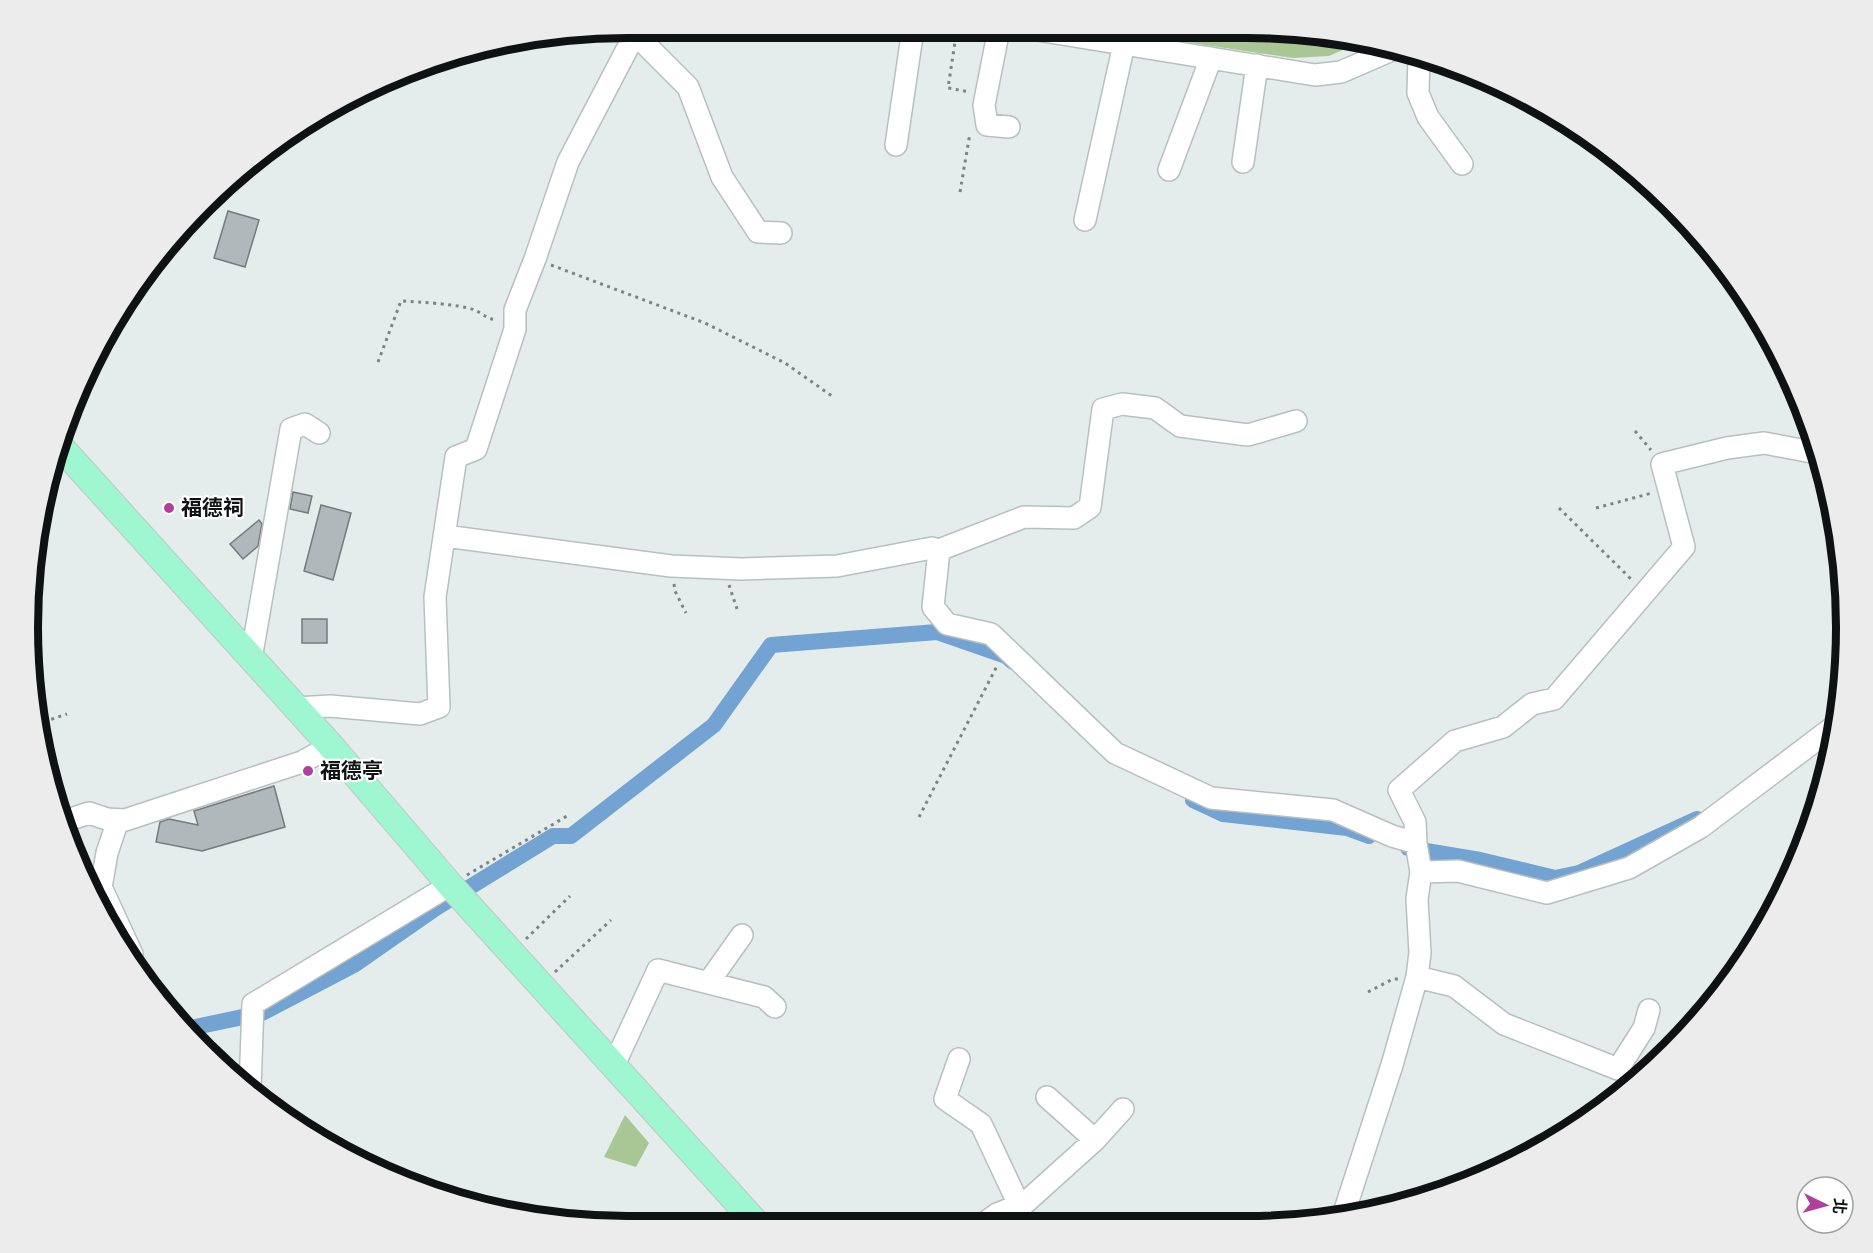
<svg xmlns="http://www.w3.org/2000/svg" width="1873" height="1253" viewBox="0 0 1873 1253" font-family="'Roboto Serif','Noto Sans TC',serif">
<style>
.green{fill:#a9c794}
.lines{fill:none;stroke-linecap:round;stroke-linejoin:round}
.canal{stroke:#72a3d2;stroke-width:16}
.building{fill:#b1b8bb;stroke:#747b7d;stroke-width:1.5}
.minor-casing{stroke:#b8c0bf;stroke-width:24}
.major-casing{stroke:#c5c6c6;stroke-width:28}
.path{stroke:#7e8383;stroke-width:3;stroke-dasharray:3 4.5;stroke-linecap:butt}
.minor{stroke:#fff;stroke-width:21}
.major{stroke:#9ef7d0;stroke-width:26}
.poi-dot{fill:#af409e;stroke:#fff;stroke-width:2}
.labels{text-anchor:middle;stroke-width:4.5;stroke-linejoin:round;paint-order:stroke}
.poi-label{font-size:21px;font-weight:bold;fill:#0f1212;stroke:#fff;text-anchor:start}
.rim{fill:none;stroke:#0f1212;stroke-width:8}
</style>
<rect width="100%" height="100%" fill="#e5edec"/>
<path class="green" d="M1246,27l120,13 -37,16 -36,2 -168,-25 2,-5z
M625,1115l24,28 -13,24 -32,-10z"/>
<g class="lines">
<path class="canal" d="M1193,800l30,14 124,14 22,8
M1408,848l72,12 75,18 24,-5 118,-54
M186,1029l76,-16 92,-48 82,-57 117,-72h18l143,-111 57,-80 166,-13 69,24 7,6"/>
</g>
<path class="building" d="M228,211l31,9 -14,47 -31,-9z
M293,492l19,4 -4,17 -18,-4z
M321,505l30,8 -18,67 -29,-9z
M259,520l3,4 -4,22 -15,13 -13,-15z
M302,619h25v24h-25z
M274,786l11,41 -83,24 -46,-9 4,-20 9,-3 29,6 -4,-14z"/>
<g class="lines">
<g class="minor-casing">
<path id="minor" d="M999,29l-15,76 3,20 22,2
M1031,29l284,46 26,-3 53,-23
M635,34l53,53 34,90 36,55 23,1
M1419,57l-1,36 10,24 34,47
M896,145l17,-116
M1243,162l14,-97
M1169,170l42,-112
M1085,220l39,-176
M445,536l226,30 71,3 95,-3 95,-18 7,2 -6,57 14,17 44,10 124,119 96,45 122,12 59,26 24,7 5,29 -4,27 3,54 -3,24 -25,88 -49,151
M939,550l85,-33 50,1 16,-11 13,-98 19,-5 33,4 25,18 68,9 48,-14
M251,659l40,-230 14,-5 14,9
M296,708l34,-2 90,8 19,-7 -4,-110 21,-140 20,-8 39,-120v-19l20,-51 33,-97 68,-130
M118,820l-11,33 -6,34 31,67v4
M62,822l27,-9 18,6 18,1 177,-58 29,-16
M1416,843l-1,-21 -16,-32 56,-49 48,-14 29,-23 22,-5 130,-152 -22,-83 65,-16 37,-5 53,10
M1421,872l37,-1 89,22 82,-25 72,-41 135,-102
M1417,977l37,9 50,38 114,45 26,-41 5,-18
M708,983l34,-48
M959,1059l-14,40 36,25 38,81
M614,1065l44,-95 106,27 11,10
M250,1089l3,-85 197,-119
M1047,1097l48,43
M980,1226l17,-12 28,-11 70,-63 28,-31"/>
</g>
<g class="major-casing">
<path id="major" d="M58,444l273,302 120,140 308,340"/>
</g>
<path class="path" d="M957,29l-9,59 22,4
M960,192l10,-59
M551,265l154,58 80,40 47,33
M378,362l23,-61c18,1 58,3 74,9 8,4 12,9 22,10
M1635,431l16,19
M1559,508l73,72
M1596,508l56,-15
M674,584l1,7 11,22
M729,585l8,24
M37,724l30,-10
M919,817l79,-153
M467,875l100,-59
M526,939l44,-43
M555,972l56,-52
M1368,992l25,-13h6"/>
<use href="#minor" class="minor"/>
<use href="#major" class="major"/>
</g>
<g class="poi-dot">
<circle cx="169" cy="508" r="6"/>
<circle cx="308" cy="771" r="6"/>
</g>
<g class="labels">
<g class="poi-label">
<text x="181" y="515">福德祠</text>
<text x="320" y="778">福德亭</text>
</g>
</g>
<path d="M0 0H1873V1253H0ZM627 38H1247A589 589 0 0 1 1836 627V627A589 589 0 0 1 1247 1216H627A589 589 0 0 1 38 627V627A589 589 0 0 1 627 38Z" fill="#ececec" fill-rule="evenodd"/>
<path class="rim" d="M627 38H1247A589 589 0 0 1 1836 627V627A589 589 0 0 1 1247 1216H627A589 589 0 0 1 38 627V627A589 589 0 0 1 627 38Z"/>
<g transform="translate(1825 1205) rotate(95)"><circle r="28" fill="#ffffff" stroke="#9fa0a0" stroke-width="1.5"/>
<path d="M0-4.5L10 22L0 15L-10 22Z" fill="#af409e"/>
<text y="-9" font-size="16" font-weight="bold" text-anchor="middle" fill="#0f1212">北</text>
</g>
</svg>
